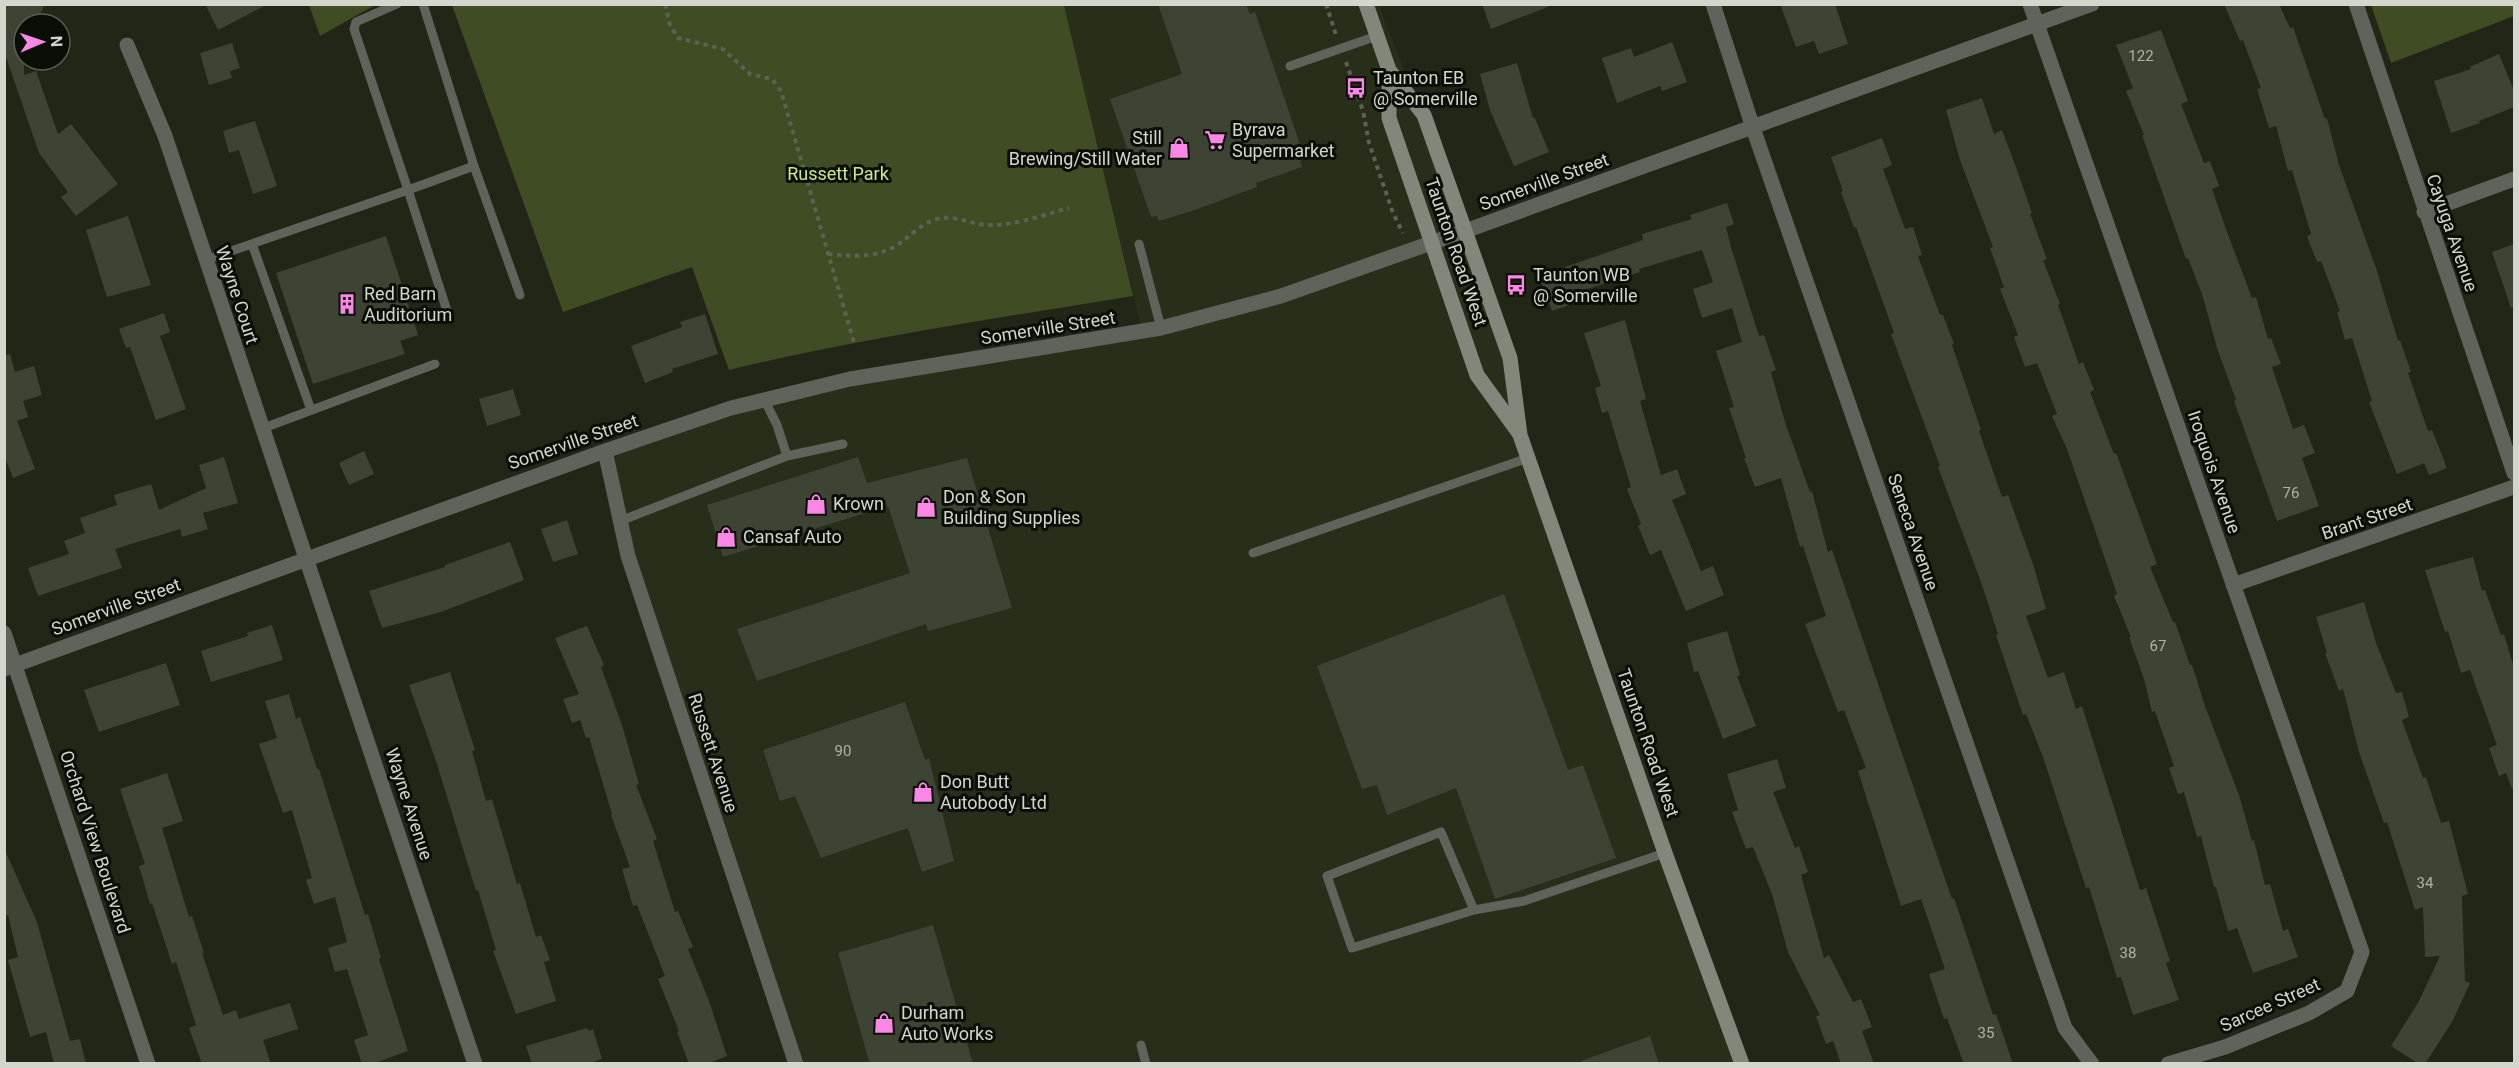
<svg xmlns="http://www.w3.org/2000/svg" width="2519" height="1068" viewBox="0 0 2519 1068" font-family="Roboto,sans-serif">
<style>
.built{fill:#272e19}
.green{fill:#3f4c24}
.building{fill:#3e4434}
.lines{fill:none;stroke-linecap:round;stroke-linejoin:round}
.path{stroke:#5c6154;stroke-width:4;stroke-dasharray:4.5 4.5;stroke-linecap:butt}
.service{stroke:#60635b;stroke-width:9}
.minor{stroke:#60635b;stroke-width:15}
.tertiary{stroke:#60635b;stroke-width:15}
.secondary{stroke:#82877b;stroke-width:15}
.labels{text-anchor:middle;stroke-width:6;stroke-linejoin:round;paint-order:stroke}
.number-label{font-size:15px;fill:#aeb2a7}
.poi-label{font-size:18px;fill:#d3d6cd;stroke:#0b0e07;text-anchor:start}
.park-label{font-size:18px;fill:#cae88f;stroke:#0b0e07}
.street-label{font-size:18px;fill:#d3d6cd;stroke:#0b0e07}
</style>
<rect width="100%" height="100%" fill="#212617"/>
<path class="built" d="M1064,5h315l68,175 63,178 10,77 222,628h-945l-172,-513 -20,-99 126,-43 411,-76z"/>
<path class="green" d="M309,5v-1l66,1 -55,31z
M452,5h612l69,291c-135,22 -271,42 -404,74l-37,-103 -129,45z
M2371,5h143v11l-123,47z"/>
<path class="building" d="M6,4h39l-10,20h-11v51l12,-4 22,63 13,-10 47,60 -42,32 -15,-19 7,-5 -29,-39 -34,-99z
M205,4h63l-50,26z
M1158,4h88l4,10 5,-2 50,147 -5,2 2,6 -46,16 1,4 -65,24 -33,10 -2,-5 -6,1 -41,-118 72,-25z
M1482,4h68v2l-59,23z
M1780,4h55l13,40 -29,10 -5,-13 -18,6z
M2224,4h55l11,24 3,-1 32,92 2,-1 12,47 38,106 21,70 2,-1 11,32 -3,1 20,58 4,-1 15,38 -18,7 -5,-12 -27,11 -28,-72 3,-1 -20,-63 -7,2 -8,-28 3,-1 -19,-50 -4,1 -10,-26 4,-2 -19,-64 -4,1 -12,-45 -7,2 -12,-39 4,-1 -18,-48 -3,1z
M2161,30l27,71 -7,3 23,59 6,-2 9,25 -7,3 15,43 25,66 4,-1 12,42 3,-1 10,26 -9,3 21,62 11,-4 11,28 -13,5 17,48 -42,15 -43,-120 2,-1 -18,-49 -16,-57 -14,-36 -2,1 -44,-124h2l-18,-44 7,-3 -17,-43z
M1672,42l15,40 -25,9 -2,-5 -43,17 -15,-45 29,-10 3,9z
M232,43l8,25 -10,3 2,7 -23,7 -9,-32z
M2499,54l15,37v16l-35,14 1,2 -29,10 -17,-52 37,-12 -1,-2z
M1517,63l16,55h2l14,34 -35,14 -24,-56 -10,-36z
M1982,98l12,36 8,-4 15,40 15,43 -2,1 17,45 -4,1 17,44 -2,1 21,59 4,-2 11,28 -4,2 24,62 2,-1 41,111 -7,3 23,55h2l15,43h2l13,41 34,89 13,46 2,-1 11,45 5,-1 13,47 5,-2 10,28 -45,16 -16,-45 -9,3 -12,-44h-2l-13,-51 -4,1 -13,-45 -6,2 -9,-26 5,-2 -19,-55 -3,1 -8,-33 -15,-42h2l-17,-41 3,-2 -50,-145 -15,-33 5,-2 -20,-51 -12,4 -11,-30 4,-2 -18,-46 4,-2 -14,-39 3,-1 -33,-87 -14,-50z
M255,121l22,65 -24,8 -14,-44 -10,3 -6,-22z
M1882,138l10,27 -9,4 22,60 8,-2 9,28 -4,1 22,59h3l11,29 -2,1 29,85 -2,1 23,66 6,-2 25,69 13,45 -20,7 22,62 16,-6 12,37 6,-3 58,184 6,-2 24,73 -4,2 13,37 -46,15 -12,-38 -4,1 -28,-91 -3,1 -43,-131 -17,-43 -3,1 -27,-80 2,-1 -17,-52 -33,-88 -10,-27 2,-1 -49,-132 3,-1 -38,-106 -2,1 -13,-36 2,-1 -12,-34z
M1727,203l7,21 -8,3 5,20 28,89 5,-1 12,35 -5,2 14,50 25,70 2,-1 16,61 4,-2 120,349 2,-1 39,117 3,-1 17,50h-49l-17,-46 -3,1 -15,-45 16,-5 -24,-70 -20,7 -43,-135 8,-3 -22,-58 -6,2 -33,-88 21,-8 -23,-70 -3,1 -19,-69 -26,9 -11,-29h2l-17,-50 5,-1 -18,-56 26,-9 -10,-34 -30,10 -9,-29 20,-7 -11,-32 -63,19 1,3 -62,20 3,9 -29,10 -13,-35 104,-36 -1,-6 50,-15 -2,-4z
M128,216l23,69 -44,12 -21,-67z
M386,236l32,99 -18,6 5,13 -92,30 -37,-111z
M2514,244v63l-3,1 -19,-56z
M164,313l6,19 -10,4 26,73 -30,11 -26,-73 -4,1 -7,-19z
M705,314l13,40 -46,15 1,3 -28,11 -14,-37 51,-19 -2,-5z
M1625,320l21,79 -6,2 21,74 16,-6 9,25 -14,6 29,71 12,-5 11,29 -38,16 -25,-61 -11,5 -12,-29 3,-2 -14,-35 4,-2 -23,-76 -6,2 -7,-25 6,-2 -17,-53z
M10,354l5,18 19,-6 8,29 -19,6 5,16 -11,4 18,48 -22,9 -9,-23v-100z
M513,389l8,26 -34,11 -8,-27z
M364,451l10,23 -25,11 -10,-22z
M224,457l14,46 -35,10 5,16 -26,8 -2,-8 -65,20 7,19 -84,28 -10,-28 41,-14 -5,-13 21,-8 -5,-15 37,-13 -3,-10 37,-11 8,26 47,-22 -7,-23z
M858,457l9,26 100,-25 45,150 -84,23 -2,-7 -169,57 -20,-52 173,-56 -22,-67 -165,51 -16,-52z
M567,520l11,34 -25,8 -12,-33z
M510,542l14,38 -83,32 -59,16 -13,-37 76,-24v-2z
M2473,557l9,34 3,-1 16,45 3,-1 10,34v120l-2,1 -6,-16 -7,3 -10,-28 8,-3 -27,-75 -9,3 -13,-42 -3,1 -20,-62z
M1504,594l64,176 15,-5 33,93 -121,41 -39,-111 -69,27 -10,-30 -15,4 -45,-123z
M2364,602l12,41 20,50 6,-1 7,25 -7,3 21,58 3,-1 15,46 8,-2 19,73 -6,2 3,85 5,2 -18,39 -27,42h-6l-28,-18 28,-45 21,-45 -15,1 -2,-50 -8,3 -28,-88 -3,1 -25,-71 -16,-63 -4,2 -14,-38h2l-11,-36z
M272,625l11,35 -72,22 -10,-31 47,-15 -1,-3z
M587,626l17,39 -3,2 21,58 17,59 -3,1 21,54 -4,2 22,71 3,-1 15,36 -5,2 21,52 18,55 -20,8h-18l-12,-32 2,-1 -21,-52 7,-3 -28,-71 -4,1 -11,-37 8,-2 -19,-52 1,-1 -23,-77 -3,1 -6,-18 -8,3 -9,-24 16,-5 -24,-56z
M1727,631l13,44 -3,1 19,50 -33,13 -25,-68 -4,1 -7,-29z
M166,663l14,42 -81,27 -15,-42z
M450,672l25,78 -3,1 14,50 6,-2 25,85 3,-1 16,54 5,-2 9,25 -6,2 12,39 -40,13 -23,-63 3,-1 -18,-60 -2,1 -40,-130 -27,-76z
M289,694l7,25 4,-2 17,52h2l46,146 3,-1 13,44 -2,1 29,92 -36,13h-10l-8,-24 14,-5 -21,-66 -12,3 -7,-24 19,-6 -12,-45 -21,7 -8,-24 6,-2 -20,-68 -9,3 -24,-69 18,-6 -12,-37z
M905,702l20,58 4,-2 25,103 -32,11 -14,-44 -87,30 -26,-62 -15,5 -17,-51z
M1777,759l9,29 -13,4 22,56 4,-2 9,26 -7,3 23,83 5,-3 24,47 8,-3 11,28 -10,4 12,33h-33l-8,-23 -7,3 -10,-28 4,-1 -32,-63 -16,-58 -19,-47 -7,2 -14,-37 6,-2 -11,-36z
M167,773l16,48 -21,7 27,89 3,-1 12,37h-2l21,62 13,-5 3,9 51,-16 8,26 -35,11 8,24h-69l-13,-36 7,-3 -20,-63 -4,2 -20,-61 -2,1 -11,-38 6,-2 -25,-75z
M4,848l33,74 33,119 10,-2 6,25h-32l-8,-32 -16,5 -22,-77 10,-3 -10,-42 -4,1z
M933,925l40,139h-103l-32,-111z
M587,1028l2,3 4,-2 9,30 -15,5h-55l-6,-18z
M1650,1036l9,28h-78v-3z"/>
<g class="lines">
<path class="path" d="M665,4l5,21 8,13 45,11 27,25 22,5 9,12 74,255
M1326,4l10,31
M1346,62l17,49 6,32 24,70 10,20
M828,254c22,2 44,4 64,-6 18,-9 28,-27 50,-30 16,-2 31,7 46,7 26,1 55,-10 81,-17"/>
<path class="service" d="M397,4l-41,18 -2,7 54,161 66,-24 46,129
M423,4l51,162
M1290,66l87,-30
M252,244l59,166
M1139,244l22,84
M205,260l203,-70 41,127
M261,429l174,-65
M787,456l56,-12
M620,521l167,-65 -10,-31 -13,-26
M1253,553l275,-95
M1474,910l-33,-78 -114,44 25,72 122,-38 50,-9 141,-48
M1141,1045l5,19"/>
<path class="minor" d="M1713,4l40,124 312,900 27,36
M2030,4l332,948 -15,39 -38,22 -84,34 -57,17
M2356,4l158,469
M127,45l38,91 310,928
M2424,212l90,-33
M1465,231l627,-227
M605,451l23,105 168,508
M2233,585l281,-98
M4,633l144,431"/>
<path class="tertiary" d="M4,669l601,-218 126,-43 119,-29 311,-51 120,-32 184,-65"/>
<path class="secondary" d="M1366,4l23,66 35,45 86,243 10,77 145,418 77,211
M1389,70v48l88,257 42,58"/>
</g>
<defs>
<g id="bus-bare" transform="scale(1.62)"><path d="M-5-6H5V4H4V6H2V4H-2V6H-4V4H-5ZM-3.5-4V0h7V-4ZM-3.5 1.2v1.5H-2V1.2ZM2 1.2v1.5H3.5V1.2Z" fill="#fa87e6" stroke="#0b0e07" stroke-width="2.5" paint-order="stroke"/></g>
<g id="supermarket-bare" transform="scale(1.62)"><path d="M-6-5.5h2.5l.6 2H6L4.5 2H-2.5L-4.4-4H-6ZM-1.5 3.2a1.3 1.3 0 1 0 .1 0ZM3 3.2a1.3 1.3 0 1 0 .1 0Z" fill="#fa87e6" stroke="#0b0e07" stroke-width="2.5" paint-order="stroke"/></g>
<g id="shop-bare" transform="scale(1.62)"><path d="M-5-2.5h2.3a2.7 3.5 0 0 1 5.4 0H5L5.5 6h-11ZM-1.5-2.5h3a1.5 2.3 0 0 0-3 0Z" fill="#fa87e6" stroke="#0b0e07" stroke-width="2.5" paint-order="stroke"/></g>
<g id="building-bare" transform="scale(1.62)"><path d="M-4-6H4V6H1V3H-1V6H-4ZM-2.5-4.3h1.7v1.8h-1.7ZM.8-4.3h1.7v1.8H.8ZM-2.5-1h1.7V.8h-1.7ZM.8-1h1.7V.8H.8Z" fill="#fa87e6" stroke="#0b0e07" stroke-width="2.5" paint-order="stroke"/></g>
</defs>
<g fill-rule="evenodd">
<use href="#bus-bare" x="1356" y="88"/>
<use href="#supermarket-bare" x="1215" y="140"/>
<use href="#shop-bare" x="1179" y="148"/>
<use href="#bus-bare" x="1516" y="285"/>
<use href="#building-bare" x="347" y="304"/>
<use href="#shop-bare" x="816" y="504"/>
<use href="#shop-bare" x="926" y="507"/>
<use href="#shop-bare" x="726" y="537"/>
<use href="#shop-bare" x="923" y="792"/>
<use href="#shop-bare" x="884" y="1023"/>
</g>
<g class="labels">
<g class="number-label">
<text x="2141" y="61">122</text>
<text x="2291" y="498">76</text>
<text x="2158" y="651">67</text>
<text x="843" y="756">90</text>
<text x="2425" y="888">34</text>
<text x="2128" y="958">38</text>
<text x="1986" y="1038">35</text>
</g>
<g class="poi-label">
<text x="1373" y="84">Taunton EB<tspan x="1373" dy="21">@ Somerville</tspan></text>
<text x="1232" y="136">Byrava<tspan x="1232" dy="21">Supermarket</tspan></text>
<text x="1162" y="144" text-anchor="end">Still<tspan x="1162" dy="21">Brewing/Still Water</tspan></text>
<text x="1533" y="281">Taunton WB<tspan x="1533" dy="21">@ Somerville</tspan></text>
<text x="364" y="300">Red Barn<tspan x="364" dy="21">Auditorium</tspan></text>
<text x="943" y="503">Don &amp; Son<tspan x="943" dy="21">Building Supplies</tspan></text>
<text x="833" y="510">Krown</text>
<text x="743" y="543">Cansaf Auto</text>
<text x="940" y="788">Don Butt<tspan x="940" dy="21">Autobody Ltd</tspan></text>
<text x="901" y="1019">Durham<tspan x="901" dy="21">Auto Works</tspan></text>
</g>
<g class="park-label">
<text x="838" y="180">Russett Park</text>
</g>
<g class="street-label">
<text transform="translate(1544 182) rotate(-20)" y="6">Somerville Street</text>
<text transform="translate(2452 233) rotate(71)" y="6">Cayuga Avenue</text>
<text transform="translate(1456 252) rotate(71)" y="6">Taunton Road West</text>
<text transform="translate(237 295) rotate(72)" y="6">Wayne Court</text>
<text transform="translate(1048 328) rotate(-9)" y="6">Somerville Street</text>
<text transform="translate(573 442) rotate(-19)" y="6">Somerville Street</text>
<text transform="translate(2214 472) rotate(71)" y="6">Iroquois Avenue</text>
<text transform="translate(2367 519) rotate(-19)" y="6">Brant Street</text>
<text transform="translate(1913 532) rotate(71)" y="6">Seneca Avenue</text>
<text transform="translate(116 607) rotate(-20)" y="6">Somerville Street</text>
<text transform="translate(1648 743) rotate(71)" y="6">Taunton Road West</text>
<text transform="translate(713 753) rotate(72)" y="6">Russett Avenue</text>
<text transform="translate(409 804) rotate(72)" y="6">Wayne Avenue</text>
<text transform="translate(95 842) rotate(72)" y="6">Orchard View Boulevard</text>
<text transform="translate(2270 1005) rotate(-24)" y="6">Sarcee Street</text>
</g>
</g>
<rect width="2519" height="1068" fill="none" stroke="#d3d6cd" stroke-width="12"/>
<g transform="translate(42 42) rotate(88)"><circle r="28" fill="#0b0e07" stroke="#5b5e56" stroke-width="1.5"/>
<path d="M0-4.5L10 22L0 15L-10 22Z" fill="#fa87e6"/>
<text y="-9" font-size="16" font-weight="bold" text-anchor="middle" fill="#d3d6cd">N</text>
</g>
</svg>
